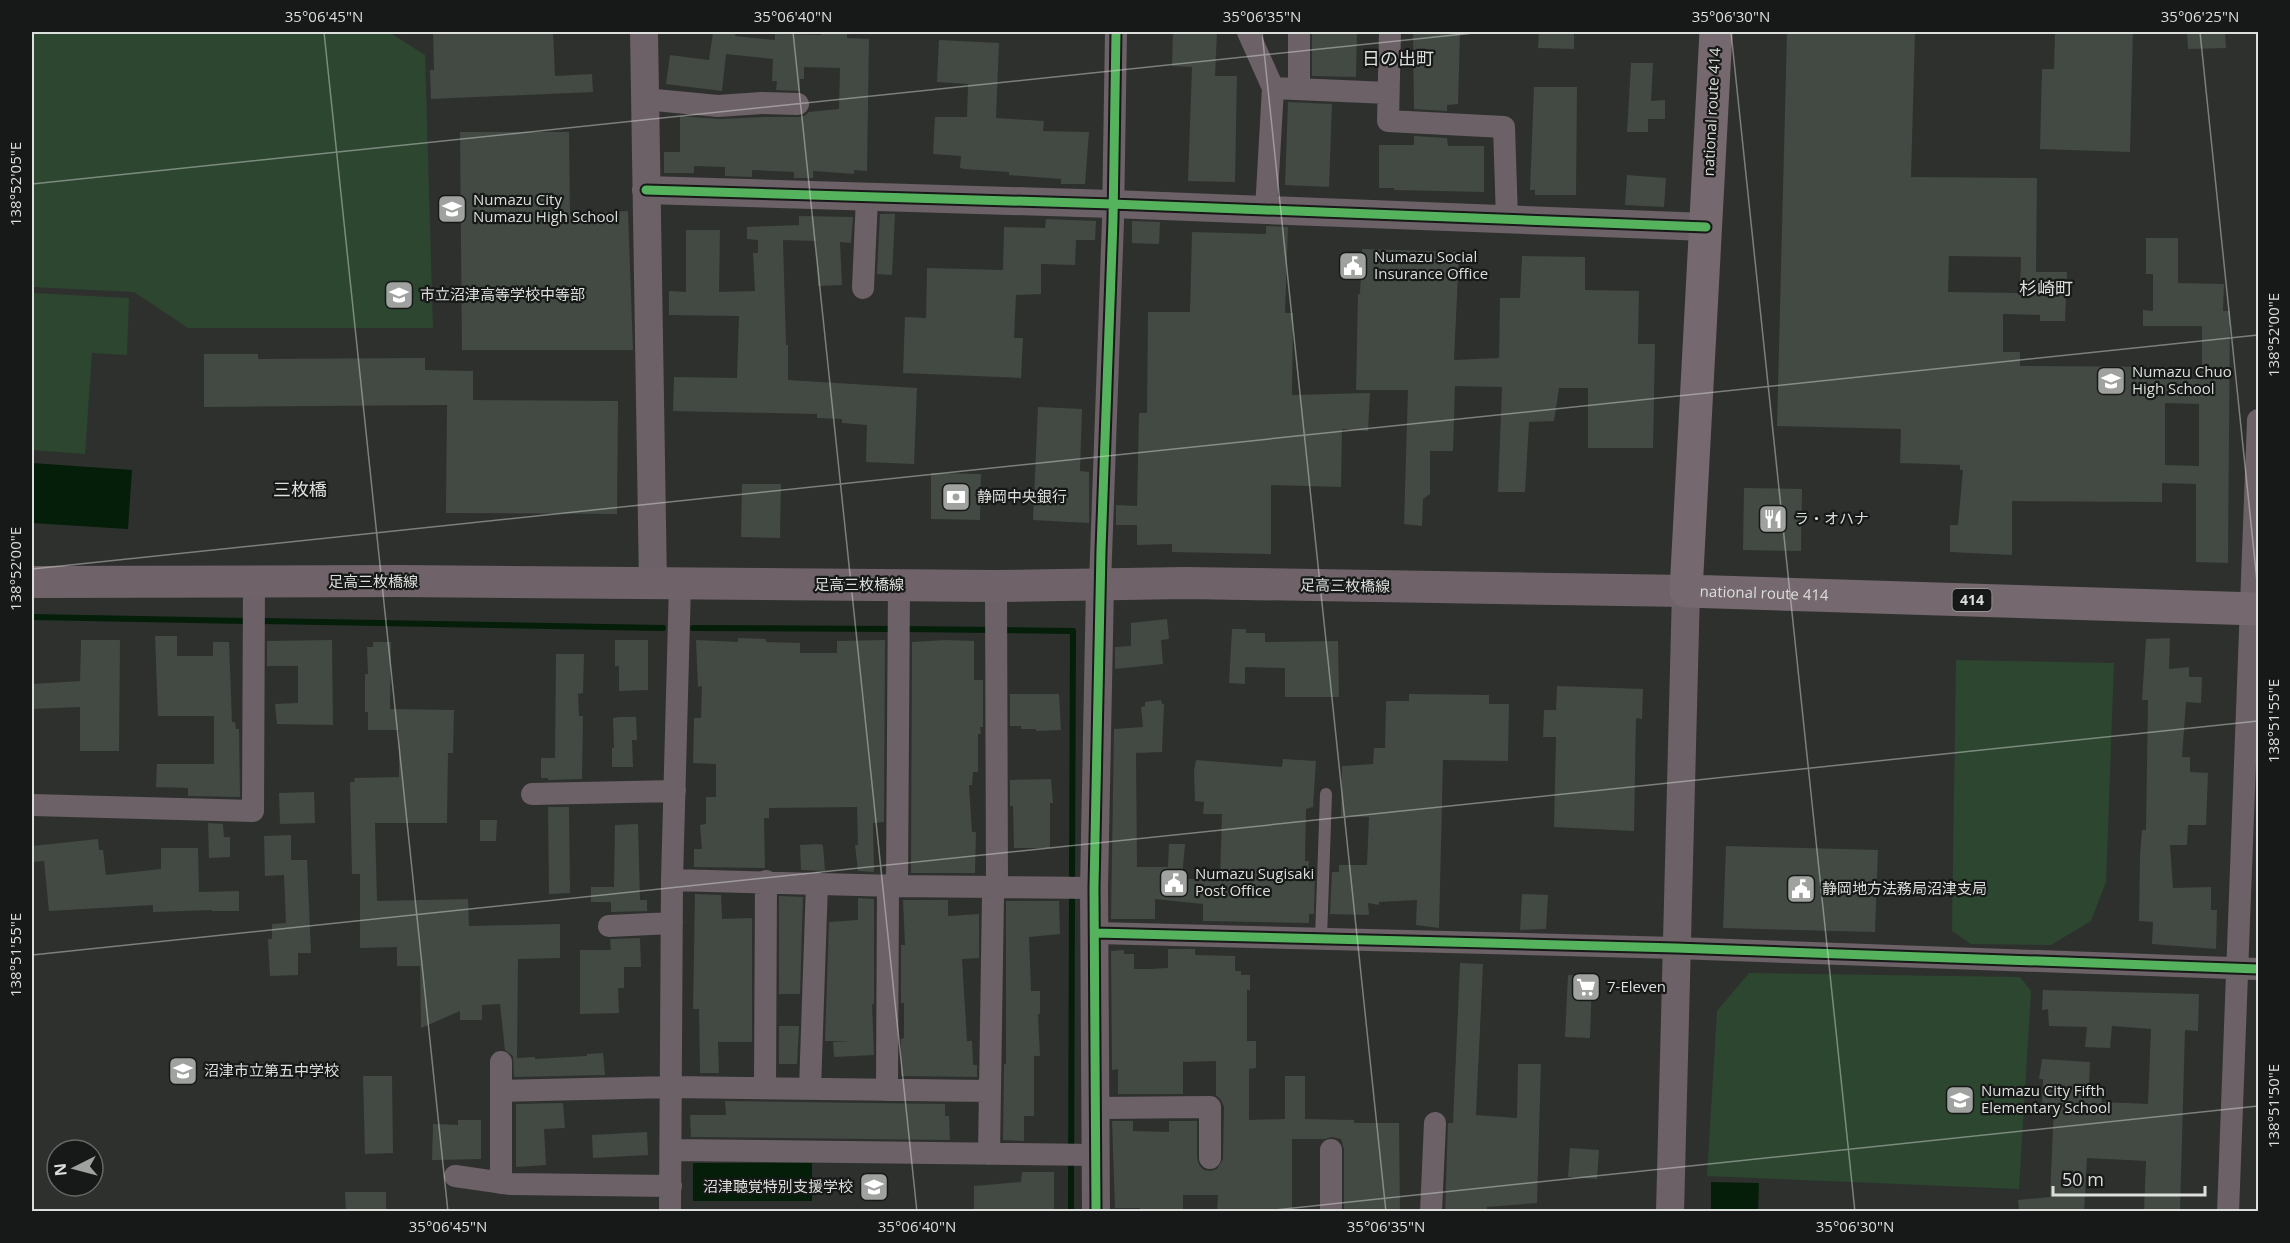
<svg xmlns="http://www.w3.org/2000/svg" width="2290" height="1243" viewBox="0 0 2290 1243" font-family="'Open Sans','Noto Sans JP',sans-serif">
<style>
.green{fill:#2d4630}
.water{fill:#051e09}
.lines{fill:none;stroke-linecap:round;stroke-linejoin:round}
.stream{stroke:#051e09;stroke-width:6}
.building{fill:#424a43;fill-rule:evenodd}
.service{stroke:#6c6167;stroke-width:12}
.minor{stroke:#6c6167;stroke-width:22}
.tertiary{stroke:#6c6167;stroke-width:28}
.secondary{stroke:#6f6369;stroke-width:32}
.trunk{stroke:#75686e;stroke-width:33}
.cycleway-casing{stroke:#161917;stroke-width:13}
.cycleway{stroke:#56b35d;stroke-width:9}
.ticks{fill:none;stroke:#dcdfdc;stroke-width:1.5;stroke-opacity:0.45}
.labels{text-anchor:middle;stroke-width:4.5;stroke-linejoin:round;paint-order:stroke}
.shield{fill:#161917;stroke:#a1a4a1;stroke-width:1.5}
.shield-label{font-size:14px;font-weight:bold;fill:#dcdfdc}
.street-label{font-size:15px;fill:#dcdfdc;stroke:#161917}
.poi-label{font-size:15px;fill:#dcdfdc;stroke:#161917;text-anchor:start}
.quarter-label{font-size:18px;fill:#dcdfdc;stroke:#161917}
.neatline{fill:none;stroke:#dcdfdc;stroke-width:2}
.ticks-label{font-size:15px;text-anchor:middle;fill:#dcdfdc}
</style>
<rect width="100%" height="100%" fill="#2e302e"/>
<path class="green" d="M32,32h357l36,23 8,273h-245l-54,-36 -102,-5z
M32,293l97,5 -2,57 -35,-2 -7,101 -53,-4z
M1956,660l158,3 -8,219 -15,39 -40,24 -80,-1 -19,-13z
M1749,973l271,4 11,14 -12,198 -312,-13 10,-165z"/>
<path class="water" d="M32,463l100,7 -4,59 -96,-6z
M693,1163h119v38h-119z
M1711,1182l48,1 -1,28h-47z"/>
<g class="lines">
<path class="stream" d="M32,617l214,4
M262,621l401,7
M693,628l201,1
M904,629l169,2 -1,252
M1071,1212l1,-318"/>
</g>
<path class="building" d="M433,32h120l2,44 37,-2 1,18 -162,7 -1,-29h4z
M713,32h23l-1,4 40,4v-6l46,1v-3h26v6l22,1 -2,132 -13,-1v4l-41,-3v7h-19v-6l-42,-2v7l-27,-1v-9l-31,-1v7h-30v-21h16v-36l39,3 45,-2h34l6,-1 5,-4 30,-3 1,-41 -36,-1v12h-4v12l-24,-1 1,-9h-5l1,-22 -47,-5 -4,37 -56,-7 4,-29 39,5z
M1173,32h44l-2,44h22l-2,106 -47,-1 4,-114 -20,-1z
M1312,32h45l-1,45 -44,-1z
M1413,32h47l-2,72 -11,1v6l-33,-2z
M1539,32h35v17l-36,-1z
M1787,32h128l-4,145 126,1 -1,94h31l-2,49h-25v-6l-37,-1v38h17v14l146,1v12h36v-53h-59v-16l10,1v-37h-7v-36h32v45l46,1 -1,27h7l-2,252 -32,-1v-78l-34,-1v19l-150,-1v54l-62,-3v-27h8l5,-55h-3v-5l-60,-2 1,-34 -124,-3zM1949,256l72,1 -1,36 -72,-1zM2165,403l34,1v62l-34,-1z
M2055,32h78l-3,120 -90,-3 2,-80h12z
M2187,32h38l1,16 -38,1z
M939,40l60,3 -3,75 48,3 -1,10 46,1 -4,52h-24v-5l-52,-4v-3l-45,-3 -4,-1 1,-12 -28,-2 2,-37h32l1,-33 -31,-2z
M1631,63h22l-2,38 14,-1v19h-17v13h-21z
M1534,87h43l-1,108h-41v-5h-5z
M1288,102l44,2 -3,83 -44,-2z
M460,132h109l1,82 58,-3 5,139h-171z
M1414,136l33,2 1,8h36v46l-90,-2v-2h-15v-43h35z
M1627,175l39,3 -2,29 -39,-2z
M880,214h15l-3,61 -15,-1z
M799,216l54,1 -2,26 -11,-1 2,43 -24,1 -2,-45 -33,-1 3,105h2v35l129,8 -3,76 -48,-2 1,-37 -25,-2v-4l-25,-1v-4l-144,-3 1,-34 63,1 2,-62 -70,-1v-24l17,1v-62h34l-1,62 36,-1 -2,-38h5v-13l-11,-1v-12l52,-2z
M1046,219l50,2 -1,19h-19l-1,25 -34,-1v30l-25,1 -2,43h9l-2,40 -118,-5 2,-56 21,1 1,-50 76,2 1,-43 41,1z
M1132,221l28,1 -1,22 -27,-1z
M1266,226l22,1 -3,86h8l-1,82 78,-2 -2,38 -26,-2 -1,58 -70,-2v69l-99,-2v-8l-35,1v-20h-21v-20l21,1 2,-93h8l1,-101h42l2,-80 74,2z
M1362,249l97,3 -5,108 45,-2 1,-60h20l2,-42 63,1v33l54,1 -1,53h17l-2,104h-65v-60h-29l-5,33 -25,1 -4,70h-27l4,-105 -47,-1 -2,65h-23v43l-7,5 -1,27 -18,-2 4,-134h-52l2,-96h2z
M204,354h54v5l167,-1v12l48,1v29l145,1 -1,113 -171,-1 1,-108 -243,2z
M1038,407l44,2 -2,62 9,1v51l-56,-3z
M931,473l50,1 -1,46 -49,-1z
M742,484h39l-1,54 -39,-1z
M1744,488l58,1 -1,62 -58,-1z
M1167,619l2,20 -8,1 2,24 -48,5v-22l16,-1v-23z
M1232,629h14v4h19v9l73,-1 1,56h-54v-29l-40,-1v17l-16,-1z
M155,636h22v20h36v-14h16l3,80h3l1,7h3l1,68 -52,-1v-8l-32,-1 1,-23h57v-48h-56z
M738,638l28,1v3l34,1v10h37v-12l48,-1 -1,182 -11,1 1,49 -16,-1 -3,-26h3l-1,-38 -88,1v10h-5l1,50 -71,-1v-18h8l-2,-24 6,-1v-27h10v-33l-23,-1 1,-45h7l1,-32 -4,1 -2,-47 42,2z
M2170,638l-1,31 20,-2v10h13l-1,26 -15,-1 -4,55h8v15l18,1 -2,52h-18l-1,20h-17l3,43 38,-1v23h6l-1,39 -64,-5 1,-22 -14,-1 1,-66 2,-25h4l2,-130h-6l4,-61z
M81,640h39l-1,111h-39v-44l-48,2v-25l48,-3z
M332,640l1,85 -56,-1 -2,-20 23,-1v-37h-31v-25z
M615,640h33v50l-29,1v-25h-4z
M946,640l28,1v39h9v47h-3l1,7h-3v38h-5l-1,13h-3l3,47h4l-1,41h-64l1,-231z
M373,642h18l-1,67 64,1 -1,43h-5l-1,70h-72l2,78 91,-2 1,27 91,-2v34l-42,1 -1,99 18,-1v2l52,-3v-2l16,-1 2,22 -91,2 -1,-21 -8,-6 -5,-46 -18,1v15h-22v-9l-39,17 -1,-62h-23v-19l-37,1v-74h-8l-2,-92h5l-1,-4 45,-1v-47h-31v-18h-3v-38h3l-1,-27h6z
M556,654h28l-1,39 -5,1 1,22h4l-1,63 -34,1v-2h-7v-20h14z
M1557,686l86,3 -1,30 -6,-1 -2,113 -80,-4 2,-90h-13l1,-27h12z
M1010,694h49l2,36 -25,1v-2h-15v-3h-11z
M1409,694l80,1v9h20l-1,57 -65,-1 -4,168 -23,-3 1,-25 -38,2v3l-11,-2 1,12 -39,-1 2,-42h7v-7h28l2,-48 -28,-1 1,-50 31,-2 1,-16h11l1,-47h23z
M1161,700l1,4h2l-2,48 -26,1 1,114h31l1,-23h16l-3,35h38l2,-65h-19l1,-12 -9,-1 -1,-30 2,-11 86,7 1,-8 33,2 -3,46 -7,2 -1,52h4l-1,12h7l-1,41h-5v9l-106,-2v-17l-48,-5v20h-44l3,-190 29,-2 -2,-20 4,-1v-4z
M619,717h17l1,23h-5l1,27h-21v-19h2l-1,-30z
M1051,779l2,24h-3v45h-36l-1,-42h-3v-26z
M314,792l1,31 -35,1 -1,-31z
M548,807h21l1,86 -21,1z
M480,820h17l-1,21h-16z
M208,823l15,1 1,13h6v20l-21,1z
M638,824l2,76h7v11l-36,1v-10h-20v-15h23l1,-62z
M291,835v25h16l4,93h-13v22l-28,1 -2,-37h4v-15l14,-1 -2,-48 -19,1 -1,-40z
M98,839l1,11h4l3,25 55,-6v-21h37l1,44 40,-1v20h-27v-1l-59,2v-7l-104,6 -5,-50 -12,1v-16z
M821,844l2,2 2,25 -24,-1 -1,-25z
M1726,846l152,4 -3,82 -152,-4z
M695,894l26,1 1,24 30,-1v124h-34l1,31h-19l-1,-64h-6z
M1522,894l26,1 -2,34 -26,1z
M779,896l24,1 -3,97h-21z
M858,898l16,1v105h-2l2,51 -40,2 -1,-15 20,-1h-28l4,-119 29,-2z
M903,900h45v16l31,-2v44l-17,1 5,82h5l1,24h4v12l-76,-1v-37l3,-1v-35h-3v-58h4z
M1006,901h53l1,33 -31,3 2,54h9v23h-2l2,42h-6v60h-10v25l-21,-1 1,-76h2z
M640,938l1,29h-17v21h-6l1,25 -39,1v-64h31l-1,-11z
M1168,949h27v6l40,1v15h6v4h9v15h-3v51h9v27l-7,1v51l36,-1v-43h20v43l49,1v3h45l1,89h-56v-63l-3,-10 -9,-2 -8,2h-32v73h-75l1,-17h-35v17h-43v-4h-25l-3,-87h21v10l36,1v-11h28v37l2,7 5,5 7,1 6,-2 6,-10 1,-52 -3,-7 -5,-5v-34l-33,1v32h-65v-25l-6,1 -1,-119 13,-1v4h10v15h17l17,-1z
M1460,963l23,1 -7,151 41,3 1,-54h23l-4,139 -50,4v5h-42l3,-89h5z
M1568,975l24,1 -2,62 -25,-1z
M2043,990l156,4 -1,37 -13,-1 -5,182 -36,-2 2,-49 -59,-3 -3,54h-65l-1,-12 32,-3 4,-92 -12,-2 1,-24h-4l3,-20 48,3 -1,22 11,1 2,17 46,2 3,-75 -39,-3 -2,22 -25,-1 2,-20 -38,-1 -1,-17 -6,1z
M779,1026h20l-2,38h-18z
M363,1076h29l1,77 -28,1z
M725,1101l220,3v12h4l1,24 -259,-3 -1,-22h36z
M563,1103l2,25 -21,1 2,36 -30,2v-63z
M458,1120h23v39l-49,1 1,-36 25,1z
M647,1132l1,23 -55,3 -1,-23z
M1570,1148l29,2 -2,29 -29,-2z
M1022,1172h32v40h-80v-26l47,-4z
M345,1192h41v20h-40z"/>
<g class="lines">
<path class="service" d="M1321,938l5,-144"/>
<path class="minor" d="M1248,32l25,56 -7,122
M1390,32l-2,89 116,6 3,92
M1273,88l115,5
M1299,89v-57
M644,99l74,7 44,-3 36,1
M863,288l4,-91
M1100,584l13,-364 3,-188
M532,794l143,-3
M32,805l221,6 1,-228
M672,880l225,6 197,2
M897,886l2,-301
M609,926l63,-3
M1096,933l580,15 582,21
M501,1062v121
M765,1088l1,-207
M810,1089l7,-206
M887,1090l1,-205
M501,1091l171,-4 318,4
M1096,1108l114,-1v51
M671,1150l425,5
M1331,1150v62
M989,1154l4,-259 4,-9 -1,-300
M455,1176l56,8 160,2
M670,1212l2,-332 8,-296
M1431,1212l4,-89
M2228,1212l30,-792"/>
<path class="tertiary" d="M644,32l9,552
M646,190l466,14 594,23
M1096,1212l-2,-324 6,-304
M1670,1212l16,-621"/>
<path class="secondary" d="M32,582l367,-1 597,5 190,-3 500,8"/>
<path class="trunk" id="s1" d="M1716,32l-30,559 572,18"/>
<g class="cycleway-casing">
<path id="cycleway" d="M646,190l466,14 594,23
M1096,933l580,15 582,21
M1096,1212l-2,-324 7,-338 12,-330 3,-188"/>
</g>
<use href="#cycleway" class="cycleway"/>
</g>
<path class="ticks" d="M324,32l124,1180M793,32l124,1180M1262,32l124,1180M1731,32l124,1180M2200,32l58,559M32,184l1451,-152M32,569l2226,-234M32,955l2226,-234M1255,1212l1003,-106"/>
<defs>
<g id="school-square" transform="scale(1.5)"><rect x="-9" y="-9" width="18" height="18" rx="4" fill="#9fa29f" stroke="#161917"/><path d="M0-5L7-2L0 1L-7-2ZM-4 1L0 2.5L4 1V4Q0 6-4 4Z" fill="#fff"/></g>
<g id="civic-square" transform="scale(1.5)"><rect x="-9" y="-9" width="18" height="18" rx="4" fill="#9fa29f" stroke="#161917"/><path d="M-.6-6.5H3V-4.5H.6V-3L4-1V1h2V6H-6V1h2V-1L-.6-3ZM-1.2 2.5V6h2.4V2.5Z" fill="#fff"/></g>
<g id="bank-square" transform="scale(1.5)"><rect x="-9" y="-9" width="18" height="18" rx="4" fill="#9fa29f" stroke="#161917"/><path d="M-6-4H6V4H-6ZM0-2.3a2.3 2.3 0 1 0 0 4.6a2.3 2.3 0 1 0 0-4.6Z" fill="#fff"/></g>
<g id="restaurant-square" transform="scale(1.5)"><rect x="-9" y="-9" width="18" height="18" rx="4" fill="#9fa29f" stroke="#161917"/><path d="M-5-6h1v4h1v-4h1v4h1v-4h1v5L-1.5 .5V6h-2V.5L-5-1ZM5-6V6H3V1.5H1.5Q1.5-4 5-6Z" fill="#fff"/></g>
<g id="supermarket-square" transform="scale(1.5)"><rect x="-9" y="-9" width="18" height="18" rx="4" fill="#9fa29f" stroke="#161917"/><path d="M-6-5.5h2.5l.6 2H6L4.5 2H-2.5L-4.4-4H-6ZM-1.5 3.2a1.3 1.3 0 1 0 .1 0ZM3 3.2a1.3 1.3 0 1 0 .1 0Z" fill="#fff"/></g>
</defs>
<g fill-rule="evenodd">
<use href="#school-square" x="452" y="209"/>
<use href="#civic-square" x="1353" y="266"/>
<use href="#school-square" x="399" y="295"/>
<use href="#school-square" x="2111" y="381"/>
<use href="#bank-square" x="956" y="497"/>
<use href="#restaurant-square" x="1773" y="519"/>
<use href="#civic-square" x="1174" y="883"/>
<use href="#civic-square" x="1801" y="889"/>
<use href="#supermarket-square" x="1586" y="987"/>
<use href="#school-square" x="183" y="1071"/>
<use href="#school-square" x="1960" y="1100"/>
<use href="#school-square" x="874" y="1187"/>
</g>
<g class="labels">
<rect class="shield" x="1952.5" y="589" width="39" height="22" rx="4.5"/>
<g class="shield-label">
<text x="1972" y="605">414</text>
</g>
<g class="street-label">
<text transform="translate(1712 112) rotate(-87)" y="5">national route 414</text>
<text x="373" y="587">足高三枚橋線</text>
<text x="859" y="590">足高三枚橋線</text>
<text transform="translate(1345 586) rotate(1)" y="5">足高三枚橋線</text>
<text dy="5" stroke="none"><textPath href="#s1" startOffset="638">national route 414</textPath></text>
</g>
<g class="poi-label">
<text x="473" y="205">Numazu City<tspan x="473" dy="17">Numazu High School</tspan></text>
<text x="1374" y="262">Numazu Social<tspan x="1374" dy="17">Insurance Office</tspan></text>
<text x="420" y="300">市立沼津高等学校中等部</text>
<text x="2132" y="377">Numazu Chuo<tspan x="2132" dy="17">High School</tspan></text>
<text x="977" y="502">静岡中央銀行</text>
<text x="1794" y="524">ラ・オハナ</text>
<text x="1195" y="879">Numazu Sugisaki<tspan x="1195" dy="17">Post Office</tspan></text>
<text x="1822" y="894">静岡地方法務局沼津支局</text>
<text x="1607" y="992">7-Eleven</text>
<text x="204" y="1076">沼津市立第五中学校</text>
<text x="1981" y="1096">Numazu City Fifth<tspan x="1981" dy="17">Elementary School</tspan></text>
<text x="853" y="1192" text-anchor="end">沼津聴覚特別支援学校</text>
</g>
<g class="quarter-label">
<text x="1398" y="65">日の出町</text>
<text x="2046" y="295">杉崎町</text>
<text x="300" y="496">三枚橋</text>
</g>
</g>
<rect width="2290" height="1243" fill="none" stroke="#161917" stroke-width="66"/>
<g transform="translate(75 1168) rotate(264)"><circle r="28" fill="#161917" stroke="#656866" stroke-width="1.5"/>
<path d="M0-4.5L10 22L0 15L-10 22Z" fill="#9fa29f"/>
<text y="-9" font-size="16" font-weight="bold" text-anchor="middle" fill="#dcdfdc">N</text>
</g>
<path d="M2053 1186v9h152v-9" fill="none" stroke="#dcdfdc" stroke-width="3"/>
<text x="2062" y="1186" font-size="18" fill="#dcdfdc" stroke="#161917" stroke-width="4.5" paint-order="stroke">50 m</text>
<rect x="33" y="33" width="2224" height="1177" class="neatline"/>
<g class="ticks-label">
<text x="324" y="22">35°06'45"N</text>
<text x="793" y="22">35°06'40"N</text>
<text x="1262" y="22">35°06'35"N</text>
<text x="1731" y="22">35°06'30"N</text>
<text x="2200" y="22">35°06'25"N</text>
<text transform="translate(16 184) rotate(-90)" y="5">138°52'05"E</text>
<text transform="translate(2274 335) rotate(-90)" y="5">138°52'00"E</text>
<text transform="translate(16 569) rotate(-90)" y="5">138°52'00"E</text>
<text transform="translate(2274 721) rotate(-90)" y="5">138°51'55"E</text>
<text transform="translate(16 955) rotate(-90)" y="5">138°51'55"E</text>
<text transform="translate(2274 1106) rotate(-90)" y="5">138°51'50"E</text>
<text x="448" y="1232">35°06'45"N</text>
<text x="917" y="1232">35°06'40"N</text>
<text x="1386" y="1232">35°06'35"N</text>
<text x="1855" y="1232">35°06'30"N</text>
</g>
</svg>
